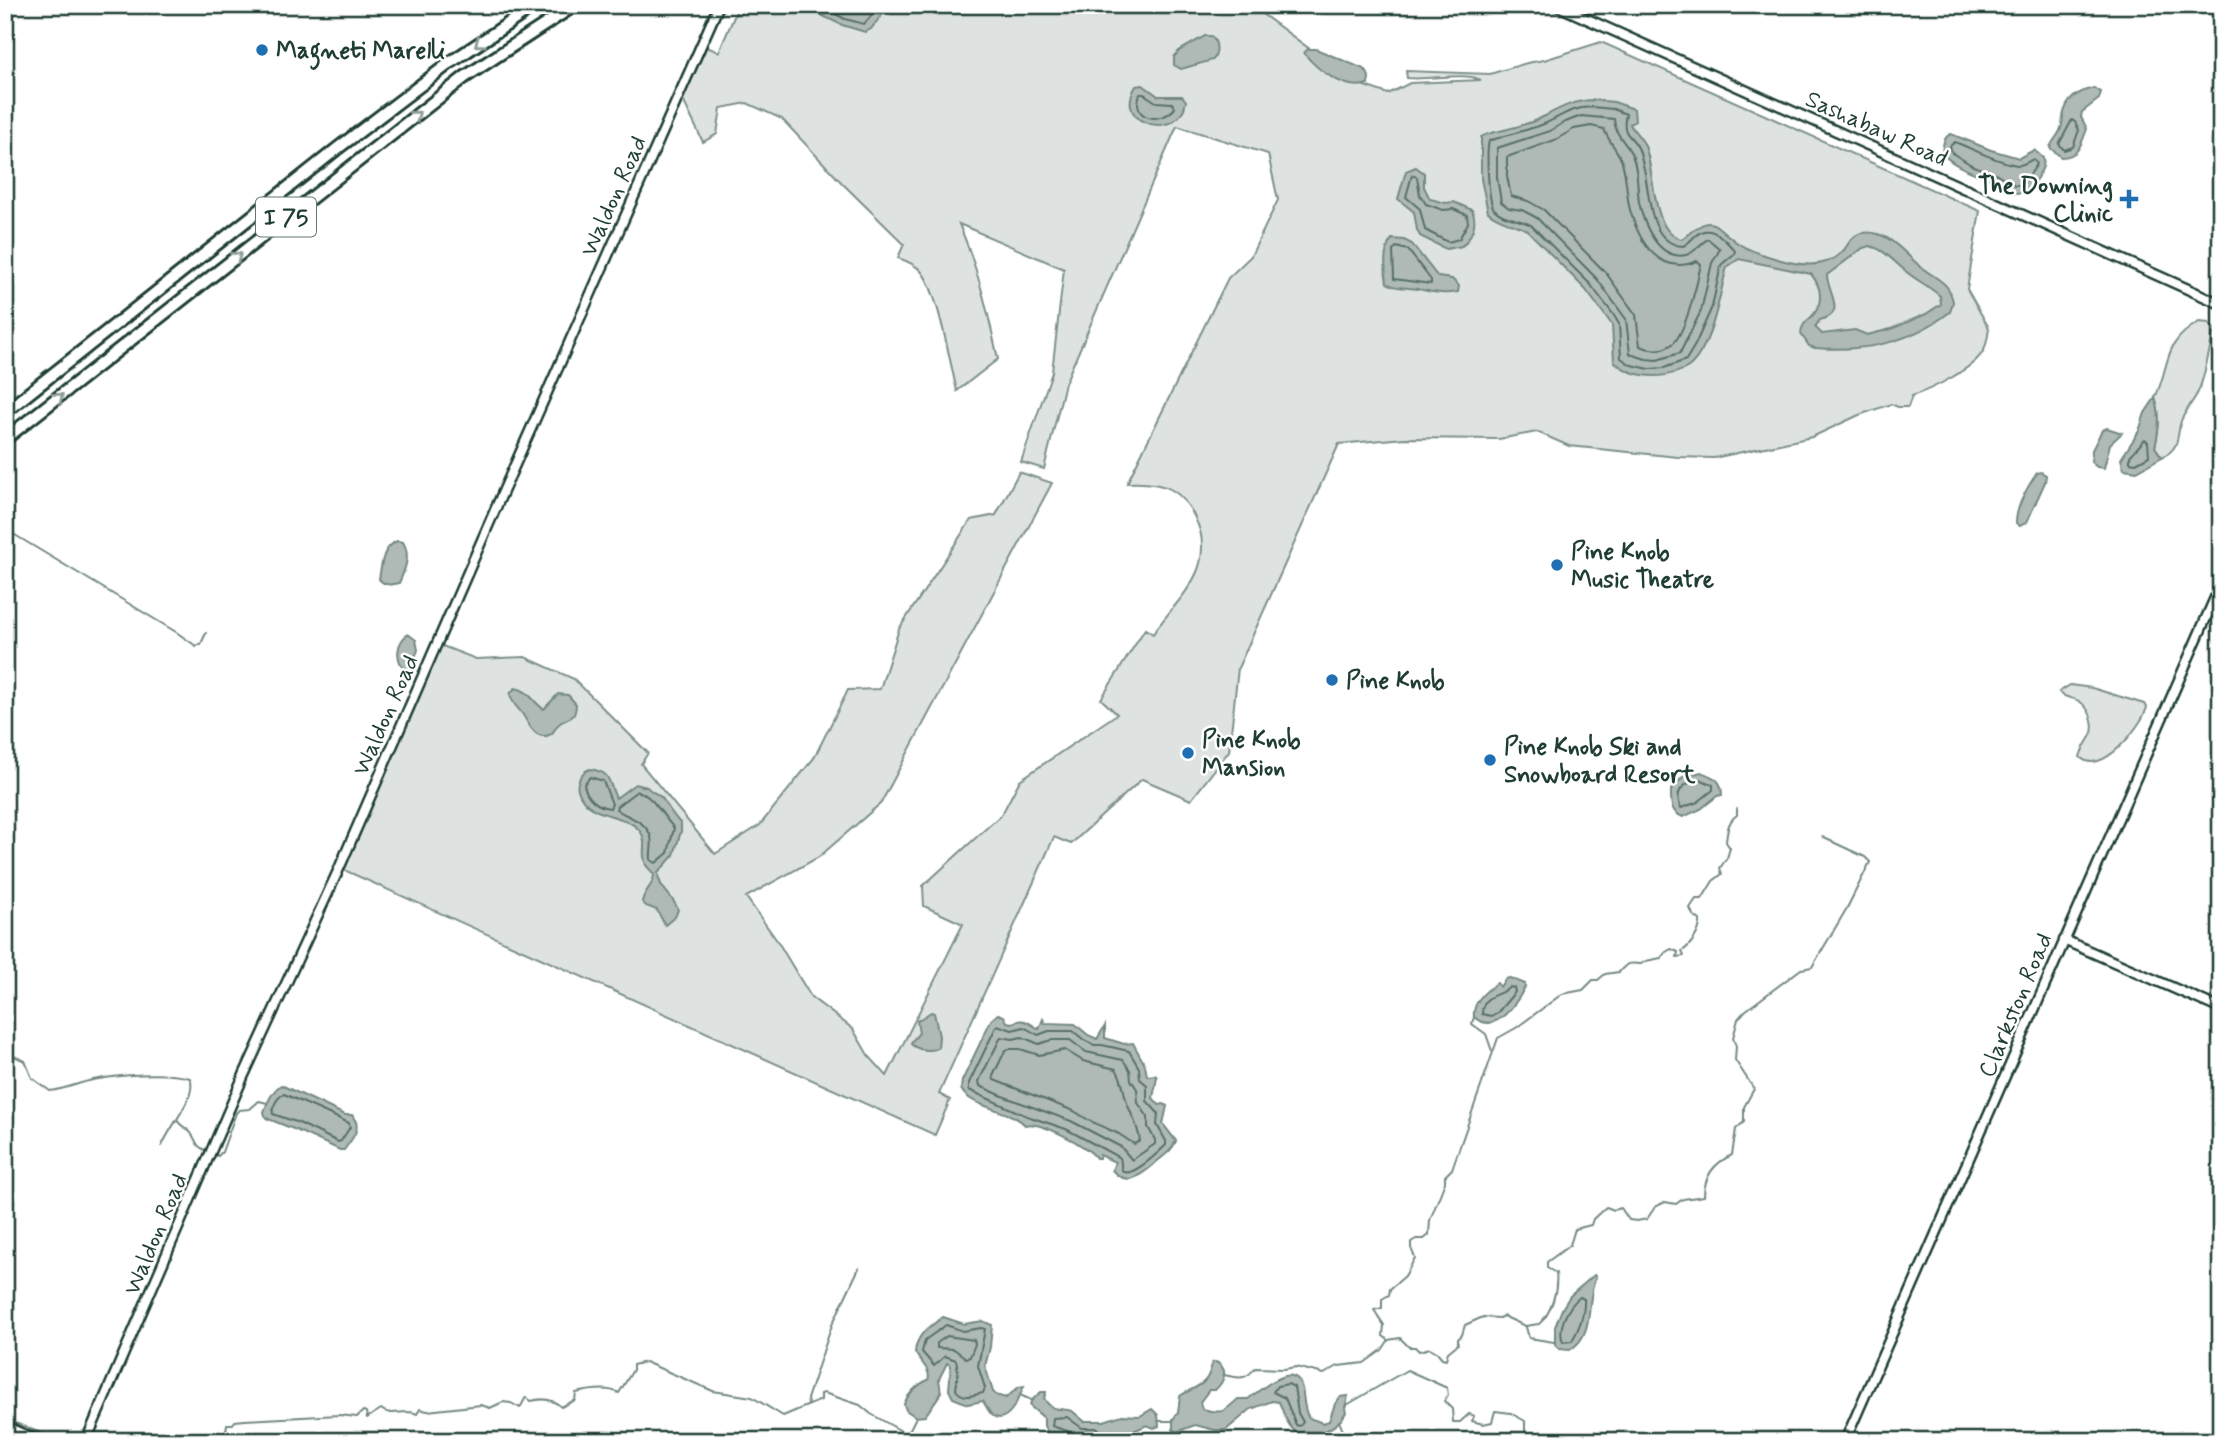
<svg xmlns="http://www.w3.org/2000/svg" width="2226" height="1446" viewBox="0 0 2226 1446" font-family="Mynerve,sans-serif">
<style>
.green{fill:#dee3e2;stroke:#7e908b;stroke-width:2}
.water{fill:#afbab7;stroke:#758883;stroke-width:2;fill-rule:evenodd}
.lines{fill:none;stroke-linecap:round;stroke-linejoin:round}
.shore{stroke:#596f68;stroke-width:2}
.stream{stroke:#758883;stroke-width:2}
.secondary-casing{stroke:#1f3d34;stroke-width:13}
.highway-casing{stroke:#1f3d34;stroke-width:16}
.secondary{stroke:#fff;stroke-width:8}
.highway{stroke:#fff;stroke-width:10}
.oneway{stroke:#8f9e9a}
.poi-dot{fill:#1f6fb2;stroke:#fff;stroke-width:2.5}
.labels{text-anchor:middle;stroke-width:5;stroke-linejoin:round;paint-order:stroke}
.shield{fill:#fff;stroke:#627771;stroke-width:2}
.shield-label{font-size:23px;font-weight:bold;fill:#1f3d34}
.poi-label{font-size:24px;font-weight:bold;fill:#1f3d34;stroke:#fff;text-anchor:start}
.street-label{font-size:24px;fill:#1f3d34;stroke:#fff}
</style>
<rect width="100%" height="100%" fill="#fff"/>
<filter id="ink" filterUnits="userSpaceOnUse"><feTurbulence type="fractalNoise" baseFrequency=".0143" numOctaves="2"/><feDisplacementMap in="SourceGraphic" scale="14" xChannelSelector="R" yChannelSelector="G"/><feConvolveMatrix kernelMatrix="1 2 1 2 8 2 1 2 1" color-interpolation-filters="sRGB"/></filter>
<g filter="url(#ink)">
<path class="green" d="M739,5h511l106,78 32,11 22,-11 71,-3c-20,-9 -51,1 -74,-2l-1,-7 84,3 37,-11 17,-3 57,-18 379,169 -13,78 22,39c-1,7 -2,16 -5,22 -10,19 -52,39 -72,46l-4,11h-10l-7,-3 -32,11 -47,22 -98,21 -36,-1 -109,-11 -32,-14 -38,7 -95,-1 -65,6 -101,224 -9,83 -38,49 -49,-21 -71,65 -17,-7 -115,257 11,6 -15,35 -591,-265 96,-225 36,14 49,-2 49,22 74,74 -7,11 74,90 45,-29 54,-67 34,-68 32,-1 19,-60 72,-109 25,-5 23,-43 33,11 -171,320 -62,54 -73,40 32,45 33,55 42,32 15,26 19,21 76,-152 -39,-18 -1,-20 79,-72 18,-34 97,-66 -16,-15 44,-70 8,5c14,-21 34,-39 44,-62 6,-14 7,-33 1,-47 -14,-36 -33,-44 -71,-42l101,-205 23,-22 27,-56 -10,-46 -91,-28 -112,257 -21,86 -23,-7 31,-90 12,-103 -105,-45c19,44 29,89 39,135l-41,32c-7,-28 -19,-101 -36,-120 -6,-7 -14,-10 -23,-13l6,-14 -62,-61 -60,-64 -35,-16 -26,5 -4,26 -14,8 -21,-44 22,-52 15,6z
M2199,322l10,1 5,6c-4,18 -9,48 -16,63 -5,10 -13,19 -17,29 -5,16 0,27 -19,36l-7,-10c4,-17 6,-32 0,-49 16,-35 7,-55 44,-76z
M2070,685l22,3 52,16 3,3c-5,19 -46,71 -67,50 2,-8 6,-13 10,-20 7,-11 0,-29 -11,-36 -7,-4 -14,-2 -20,-9z"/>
<path class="water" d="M800,5h99l-15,7 -13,17 -6,3 -23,-7z
M1205,36h6c7,6 7,17 2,24l-32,9 -7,-4v-8l5,-6z
M1308,49h8l48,20c5,5 6,8 4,15 -22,8 -51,-14 -64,-31z
M1143,85l15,11h24l4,5c-5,40 -75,26 -50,-15z
M2094,88l7,4 -2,7 -17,13 -1,5 6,12c-6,15 -8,28 -26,28l-11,-9c2,-8 9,-12 11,-20 2,-4 1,-8 2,-11 3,-18 14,-25 31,-29z
M1593,100l21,2 20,7 1,12 -5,3c4,8 12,14 15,22 10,24 6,88 37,93 33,-28 28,-15 57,5 11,7 22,10 35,14 23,7 51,13 70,-8 5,-7 9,-16 19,-17 25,-4 41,21 58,34 8,7 20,12 26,20 3,4 5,10 6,15l-3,10c-41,31 -84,40 -135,36l-6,-2 -8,-12c0,-12 10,-14 15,-23 7,-13 4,-26 -5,-37l-72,-15 -12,8c-8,29 -14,76 -36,98 -8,7 -26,11 -36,11 -15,0 -30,-4 -41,-15l-2,-36 -5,-7 -22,-29 -58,-59c-14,-7 -27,-8 -39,-18l-7,-33v-42c8,-5 17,-5 27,-8 12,-3 26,-7 37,-13 17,-9 28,-15 48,-16zM1870,246c15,4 21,13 33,23 11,10 26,17 37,27l1,8 -15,10 -35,15 -24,6 -12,-5 -33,4 -7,-7 5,-7c28,-6 7,-28 7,-45l36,-27z
M1951,134l40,16 28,8 15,-8 9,8c2,8 -2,13 -6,20 -4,5 -9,14 -16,15 -9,1 -18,-7 -25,-11 -18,-9 -40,-13 -54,-29 1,-7 1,-16 9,-19z
M1416,167l8,6v14l6,12 16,4 8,-1 18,8c6,13 0,26 -10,36l-16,3 -26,-13 -3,-6 -3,-18 -16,-13 8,-28z
M1392,239l12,1 8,4 26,33 14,2 7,7 -1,6c-19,4 -32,-3 -50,-4 -9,-1 -13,0 -21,-5 -2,-12 -4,-34 5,-44z
M2155,398c6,17 4,32 0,49l7,10 -25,14 -13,-2 -3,-10 18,-28 6,-18z
M2107,428l15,5 -12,11 -6,24 -7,-1 -6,-5 1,-12 10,-20z
M2041,472l5,3 -1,7 -18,40 -7,4 -4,-3c0,-16 12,-37 21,-50z
M397,541l6,1c8,13 2,28 -4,41 -9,2 -14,3 -20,-4 3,-16 3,-31 18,-38z
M408,634l8,6 2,10 -7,17 -6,3c-10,-11 -9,-27 3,-36z
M515,688c15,2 18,15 29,21l14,-15 10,1 8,9c-1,17 -6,12 -16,19 -5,3 -5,10 -11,12 -15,6 -21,-14 -28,-23 -5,-6 -9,-9 -11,-18z
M590,769c22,3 18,13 26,29l19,-14 12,3c4,5 10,6 15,11 6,9 11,18 19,26v7l-7,24 -16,18c0,15 15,22 20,37l-3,7 -10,8 -8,-15 -11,-4 -4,-4c2,-12 11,-15 12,-27 -2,-5 -8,-7 -9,-13 -4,-11 3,-21 -5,-31 -15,-19 -47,-11 -60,-36 -2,-4 -4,-10 -1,-15 2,-6 5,-9 11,-11z
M1701,772c13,5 21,8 21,23l-5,1 -16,13 -18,8c-13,-5 -12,-15 -12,-27l12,-13z
M1510,978l15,6v3c-9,17 -30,49 -51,30 -2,-15 11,-26 23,-34l3,4 5,-8z
M931,1012l3,1 5,23 -1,12c-7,4 -21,2 -27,-4l1,-3 7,-8 -2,-12z
M998,1014l6,2 3,6 5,1c13,-6 16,0 27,6l4,-10 2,4 30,1 13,11 9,4 8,-13v12l19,6 9,-1 12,22 2,11 8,-1 2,2 -4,21 6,7 5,-1 3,2 -4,18 13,17c-5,12 -15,16 -24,25 -13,11 -26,20 -40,4l3,-8 -15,-7 -1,3h-3c-7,-12 -58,-38 -71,-33 -14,-16 -55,-17 -64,-36l1,-8 29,-61z
M281,1085l64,30h7c11,13 0,24 -8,35h-4l-44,-20 -30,-12 -2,-6c3,-9 9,-22 17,-27z
M1594,1275l2,2c-11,24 0,57 -26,73l-10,-1 -5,-5v-17l7,-18 8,-13z
M943,1317l21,7 19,-3 9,4 -2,22 -5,19 8,26 3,3 10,3 13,-11 5,-1c-4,10 -16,40 -31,30 -4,-3 -7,-10 -10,-15l-15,3 -15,-6 -4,-8 2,-24 -4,-3 -8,16 2,14 -16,23 -9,1 -10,-7 -2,-6c4,-10 14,-20 24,-24 4,-10 -9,-19 -13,-28 2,-19 14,-24 28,-35z
M1216,1362c13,7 9,19 -1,28h-6l-9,12 2,7c20,5 21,4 36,-10h10c10,-7 45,-39 53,-14 4,11 1,22 8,33l14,5 6,-2 6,-17 5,-7 8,-1 -3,13 1,3c-7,15 -25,22 -41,26 -17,-8 -19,-20 -26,-36l-7,-1 -21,8 -25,21h-11l-20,-5 -19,7 -3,-3v-10l5,-6 2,-17c17,-11 28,-9 32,-33z
M1041,1392h5l-2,6c8,15 16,9 28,13l12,10h20l18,-6 18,1 12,-7 6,6 1,11 -5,2 -7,-3 -16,7 -20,3 -14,6h-13l-36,-8 -4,-7v-8l-14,-12 1,-5z"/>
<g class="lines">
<path class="shore" d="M818,5l27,14 19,5 17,-19
M1140,94h4l12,8 16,1 3,5c-14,17 -45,12 -35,-14z
M1592,107l21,2 13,5c-6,25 9,20 14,39 2,8 5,18 6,27 4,24 6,64 37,66 7,-3 11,-11 18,-14 13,-6 26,10 34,19l-1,3 -13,11 -9,42 -17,38 -9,15 -22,8 -14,1 -19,-4 -10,-7 -2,-34 -6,-10 -23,-30 -59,-59c-10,-6 -28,-6 -37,-16 -6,-8 -8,-57 -5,-68 18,-6 36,-10 55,-17 19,-8 25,-16 48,-17z
M1581,116l33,3c1,16 10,21 17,34 7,14 6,33 8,49 4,21 19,59 47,53 9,-2 14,-12 22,-16l12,10 -8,14 -11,48 -21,42 -23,7 -11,-1 -16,-5 -4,-35 -29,-40 -60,-61 -15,-8 -13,-2 -8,-6 -4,-25v-29l53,-17 13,-8z
M2072,120l3,2 4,8 -6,17 -9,3 -5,-6z
M1591,126l13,3c4,12 14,21 18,33 5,16 4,32 8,48 9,31 29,67 67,51l4,3c-3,16 -16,73 -30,81 -9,6 -21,5 -31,1l-4,-31 -30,-42 -62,-63 -16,-9 -17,-5 -4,-20v-19l48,-17 19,-11z
M1955,142c18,7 44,21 63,23 6,0 10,-3 15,-6l4,5 -14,21h-8l-18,-11 -24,-8 -21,-13 -2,-7z
M1412,175l5,2 3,18 6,9 17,6 10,-1 14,6 1,8 -9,16 -11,3 -23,-12 -5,-21 -14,-12z
M1396,247l12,3 23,30v4l-37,-5 -1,-28z
M2145,439l3,3 1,14 -13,7 -6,-1v-6z
M590,777l13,4 9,23 -2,4c-12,-1 -24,-10 -26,-24z
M1700,779l13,6v5l-15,12 -17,6c-8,-17 3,-25 19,-29z
M637,791c18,6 24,24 37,37l-6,25 -12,10 -5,-3c-1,-7 2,-16 0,-23 -5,-17 -23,-19 -35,-28l1,-3z
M1510,987l4,1 1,4 -17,20 -7,4 -9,-2c0,-21 17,-17 28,-27z
M997,1025l15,5 12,-3 14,8 11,-4h24l11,9 10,5h8l27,6 10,17 1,11 7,6v16l11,12 -1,12 9,16v4c-6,6 -37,36 -44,25 -2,-4 0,-8 -2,-12l-54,-29 -39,-13 -58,-26v-7z
M1001,1037l12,2 9,-2 17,7 12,-4h19l16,12 37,8 7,10 1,10 6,9 1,14 10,14v10l7,13v4l-23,16 -11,-13 -50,-26 -66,-24 -25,-11 -1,-5z
M1008,1049h12l19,6 26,-5 18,11 33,8c8,11 7,26 13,39 5,13 9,18 11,33l-6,3 -15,-10 -29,-13 -16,-10 -80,-31 -1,-4 12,-25z
M284,1094l65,29 1,4 -9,14 -3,1 -39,-19 -26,-9c-2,-6 5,-18 11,-20z
M1580,1297l4,2c1,14 -5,30 -12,42l-9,1c-6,-14 5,-36 17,-45z
M946,1325l17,6 18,-3 4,1 -7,37 7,22 -2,5c-10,2 -19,7 -27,-3l2,-20 -2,-10 -11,-4 -11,10 -12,-14 3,-12z
M947,1336l27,4 1,4 -5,13 -4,1 -12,-9 -17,-1v-5z
M1288,1384l6,3 4,26 5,9 -3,4 -4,-1 -11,-27 -12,-6 4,-6z
M1074,1441l-4,-9 -18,-6 1,-8 14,-1 15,11h16l2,3 -2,10"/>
<path class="stream" d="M5,529l171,103 20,14 5,-2 5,-11
M1474,1017l-2,7 14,10 6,17
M5,1052l20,9 7,17 18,13c16,-2 28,-8 43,-11 26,-5 71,-9 97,-2 8,18 -21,49 -28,68
M177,1120c3,6 9,7 14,13 8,11 2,11 17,19
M213,1154l5,2 4,-4 14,-39 3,-3 11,-1 9,-8 8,2
M1526,1327l3,11 25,4
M1387,1339l-4,-3 1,-11 -10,-15 8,-2v-9l7,-4 1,-6 15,-13 10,-18 -4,-10v-6l5,-3h8l5,-4 1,-15 15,-38v-6l7,-7 46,-131 18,-10 46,-34 21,-4 10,-10h5l7,-6 14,-2c10,-10 7,-9 22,-8l5,-3 15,-3 5,-6 5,-3 7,3 -1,5 7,-1 -2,-5c9,-5 19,-21 18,-31l-7,-5 -3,-7 6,-9h6l11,-18 9,-7 -2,-6 7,-10 3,-10 -4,-6c1,-11 2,-21 11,-27v-6
M1388,1340l12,-2 9,9h6l4,4 11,-3 7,4 5,6 4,1 2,-7 10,-8v-5l4,-4 3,-10 18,-8 16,1 4,-2 22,10 14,-2c13,-11 19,-35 17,-51l-9,-5v-6l23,-17 5,-16 16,-4 2,-6 13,-12 8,3 7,-2 8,12 8,1 10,-2 8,-12 10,-5 11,2 7,-5 21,-3c0,-20 10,-33 28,-41l4,-26 8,-7v-15l10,-18 -19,-29 1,-14 -3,-8 5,-19 7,-8 56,-42 11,-2 35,-59 23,-46 -5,-5 -43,-20
M1223,1375c16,2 21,7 32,-7l29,1 12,-2 28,7 14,-8 26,-3 18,-13 6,-9
M1020,1395l11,5
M808,1404l-1,-5 25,-74 27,-57
M1345,1406l62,-36 40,18 1,7 -4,6 8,8 1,13h7l9,-8 5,2 -2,5 11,3 9,-2 3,-11 16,2 14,8v20
M5,1419l51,20 30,-3
M1158,1421h15
M1339,1421l8,20
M908,1433l8,-16
M92,1435c16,-5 28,0 45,2l5,-4 7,3 37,5
M205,1441l5,-5 10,2 6,-7 1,-7h6l2,-3 10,-1 94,-5 18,2 6,-6 3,1 1,6 14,-9c10,9 24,-1 36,5l3,-5 7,2 54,-6 9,3 13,-6 8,1 9,5 6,-11 5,4c11,-3 22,-2 30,6l14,-7 1,-7c13,-3 32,-6 43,0l14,-23v-5l12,-3 68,29 39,6 31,19 38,-16v-6l3,-1 36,12 11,9 48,27"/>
<g class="secondary-casing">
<path id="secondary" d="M1556,5l665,299
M2064,940l157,69
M5,1426l33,15
M86,1441l158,-366 94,-204 160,-368 221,-498
M1845,1441l376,-857"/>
</g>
<g class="highway-casing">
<path id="highway" d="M5,412l333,-264 113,-86 85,-57
M5,439l460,-362 110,-72"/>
</g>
<use href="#secondary" class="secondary"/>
<use href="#highway" class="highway"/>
</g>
<defs><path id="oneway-chevron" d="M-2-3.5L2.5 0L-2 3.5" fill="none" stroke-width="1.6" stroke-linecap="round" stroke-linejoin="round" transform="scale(1.75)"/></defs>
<g class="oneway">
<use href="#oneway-chevron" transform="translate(479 43) rotate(145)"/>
<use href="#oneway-chevron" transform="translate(416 115) rotate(-39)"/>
<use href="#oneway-chevron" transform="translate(237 256) rotate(-38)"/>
<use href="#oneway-chevron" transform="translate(59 397) rotate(-38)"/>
</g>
</g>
<g class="poi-dot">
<circle cx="262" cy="50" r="7"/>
<path d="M2125.5 188.5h7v7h7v7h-7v7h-7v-7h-7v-7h7z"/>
<circle cx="1557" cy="565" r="7"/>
<circle cx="1332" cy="680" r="7"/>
<circle cx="1188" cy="753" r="7"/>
<circle cx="1490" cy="760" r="7"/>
</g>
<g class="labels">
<rect class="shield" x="256" y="197.5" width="60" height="39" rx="5"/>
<g class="shield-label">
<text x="286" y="225">I 75</text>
</g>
<g class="poi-label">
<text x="276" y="58">Magneti Marelli</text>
<text x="2113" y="193" text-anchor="end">The Downing<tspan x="2113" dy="28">Clinic</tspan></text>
<text x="1571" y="559">Pine Knob<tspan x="1571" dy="28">Music Theatre</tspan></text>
<text x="1346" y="688">Pine Knob</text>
<text x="1202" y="747">Pine Knob<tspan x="1202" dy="28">Mansion</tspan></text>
<text x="1504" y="754">Pine Knob Ski and<tspan x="1504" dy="28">Snowboard Resort</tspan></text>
</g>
<g class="street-label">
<text transform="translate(1877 128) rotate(24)" y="8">Sashabaw Road</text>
<text transform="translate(613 196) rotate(-66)" y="8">Waldon Road</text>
<text transform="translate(385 715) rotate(-66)" y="8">Waldon Road</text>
<text transform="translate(2015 1005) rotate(-67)" y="8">Clarkston Road</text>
<text transform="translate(155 1234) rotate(-67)" y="8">Waldon Road</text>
</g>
</g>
<rect width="2226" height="1446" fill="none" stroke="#fff" stroke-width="28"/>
<rect x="14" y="14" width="2198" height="1418" fill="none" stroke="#1f3d34" stroke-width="2.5" filter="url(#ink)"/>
</svg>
